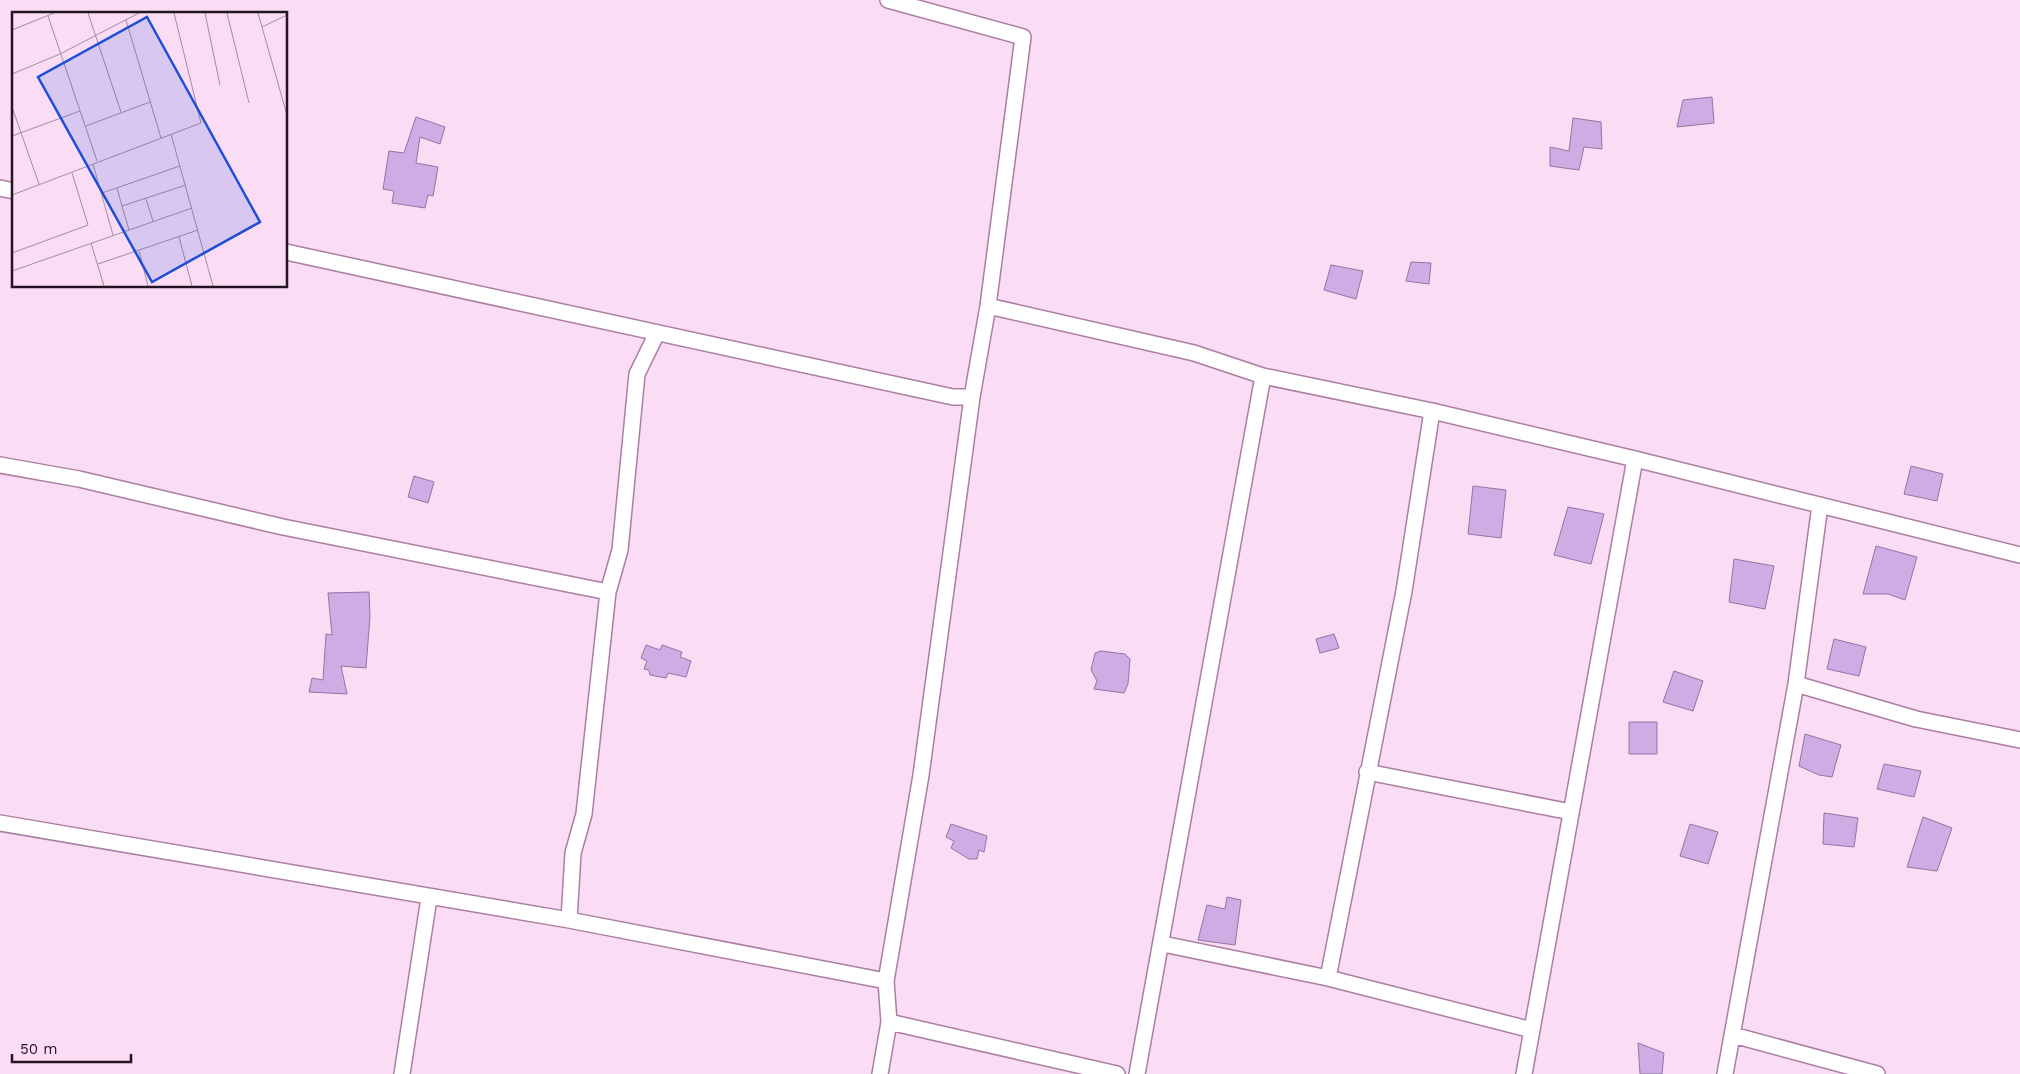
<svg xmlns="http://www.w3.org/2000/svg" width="2020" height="1074" viewBox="0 0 2020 1074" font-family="'Work Sans',sans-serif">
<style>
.building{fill:#ceace4;stroke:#9175a3}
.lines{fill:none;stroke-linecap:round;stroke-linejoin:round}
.street-casing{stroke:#ab7ea4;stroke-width:18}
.street{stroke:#fff;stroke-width:15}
.inset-road{fill:none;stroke:#a48ca0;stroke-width:1}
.view{fill:#1d4ed8;fill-opacity:0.15;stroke:#1d4ed8;stroke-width:2.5}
.inset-edge{fill:none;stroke:#241321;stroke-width:2.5}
</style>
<rect width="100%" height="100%" fill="#fadcf5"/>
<path class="building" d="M1712,97l2,26 -37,4 6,-27z
M416,117l29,10 -5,17 -20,-7 -4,26 22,4 -5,29 -5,-1 -3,13 -33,-5 2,-12 -11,-2 6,-38 15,2z
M1573,118l28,4 1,27 -18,-2 -5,23 -29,-4v-19l19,4z
M1411,262l20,1 -2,21 -23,-3z
M1331,265l32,6 -7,28 -32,-9z
M1911,466l32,8 -6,27 -33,-7z
M414,476l20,6 -6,21 -20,-6z
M1473,486l33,4 -5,48 -33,-4z
M1568,507l36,7 -13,50 -37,-9z
M1876,546l41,11 -12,43 -17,-6h-25z
M1734,559l40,7 -9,43 -36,-7z
M369,592l1,24 -4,52 -25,-2 6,28 -38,-2 3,-14 11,2 3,-46 6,1 -4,-42z
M1334,634l5,14 -19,5 -4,-14z
M1834,639l32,8 -7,29 -32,-7z
M646,645l14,5 2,-5 20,7 -2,5 11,4 -5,16 -18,-4 -2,5 -16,-3 -1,-5 -5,-1 3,-8 -6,-3z
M1101,651l24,3 5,5 -2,25 -4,9 -30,-4 3,-8 -6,-11 4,-17z
M1674,671l29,10 -10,30 -30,-9z
M1629,722h28v32h-28z
M1805,734l36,11 -9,32 -13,-2 -20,-9z
M1884,764l37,7 -7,26 -37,-8z
M1824,813l34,5 -4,29 -31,-3z
M1923,817l29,11 -15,43 -30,-4z
M951,824l36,12 -3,16 -5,-2 -2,9h-8l-18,-11 3,-7 -8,-4z
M1690,824l28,8 -10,32 -28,-8z
M1227,897l14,3 -6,45 -37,-5 9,-35 18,4z
M1638,1043l26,10 -2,21h-22z"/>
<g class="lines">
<g class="street-casing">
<path id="street" d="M0,188l14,3
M286,252l667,145h19
M988,306l206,47 69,23 169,35 203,48 385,96
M1432,411l-28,180 -76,387 204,52
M0,465l79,14 204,48 325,65
M1796,684l120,35 104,21
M1367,772l204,40
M0,823l569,97 317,61
M569,920l4,-67 11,-39 24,-222 12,-42 17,-176 20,-41
M1163,944l165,34
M889,1022l228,52
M1733,1035l144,39
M402,1074l27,-176
M880,1074l9,-52 -3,-41 35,-206 51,-378 16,-91 35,-269 -135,-37
M1137,1074l126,-698
M1524,1074l111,-615
M1725,1074l71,-390 24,-179"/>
</g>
<use href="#street" class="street"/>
</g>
<g transform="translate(12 12)">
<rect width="275" height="275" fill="#fadcf5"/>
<path class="inset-road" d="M76,1l33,99M193,1l15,72M215,1l22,90M246,1l29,102M36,4l49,145M114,8l35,118M250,15l25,-12M0,18l42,-17M0,62l48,-20 79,-41M0,95l27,77M74,114l64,-24M159,122l42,152M0,124l68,-25M81,152l20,71M105,176l5,18M90,181l78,-27M0,183l189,-72 -27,-110M134,187l7,22M117,218l-7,-24 64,-21M167,225l13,49M79,231l13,43M127,239l9,35M0,241l76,-28 -16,-52M86,252l100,-34M0,259l180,-63"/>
<path class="view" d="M135,5l113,205 -108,60 -114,-205z"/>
<rect width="275" height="275" class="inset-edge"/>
</g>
<path d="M12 1054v8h119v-8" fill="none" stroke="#241321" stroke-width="2.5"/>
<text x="20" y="1054" font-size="15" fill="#241321" stroke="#fadcf5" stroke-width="4" paint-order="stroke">50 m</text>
</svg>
